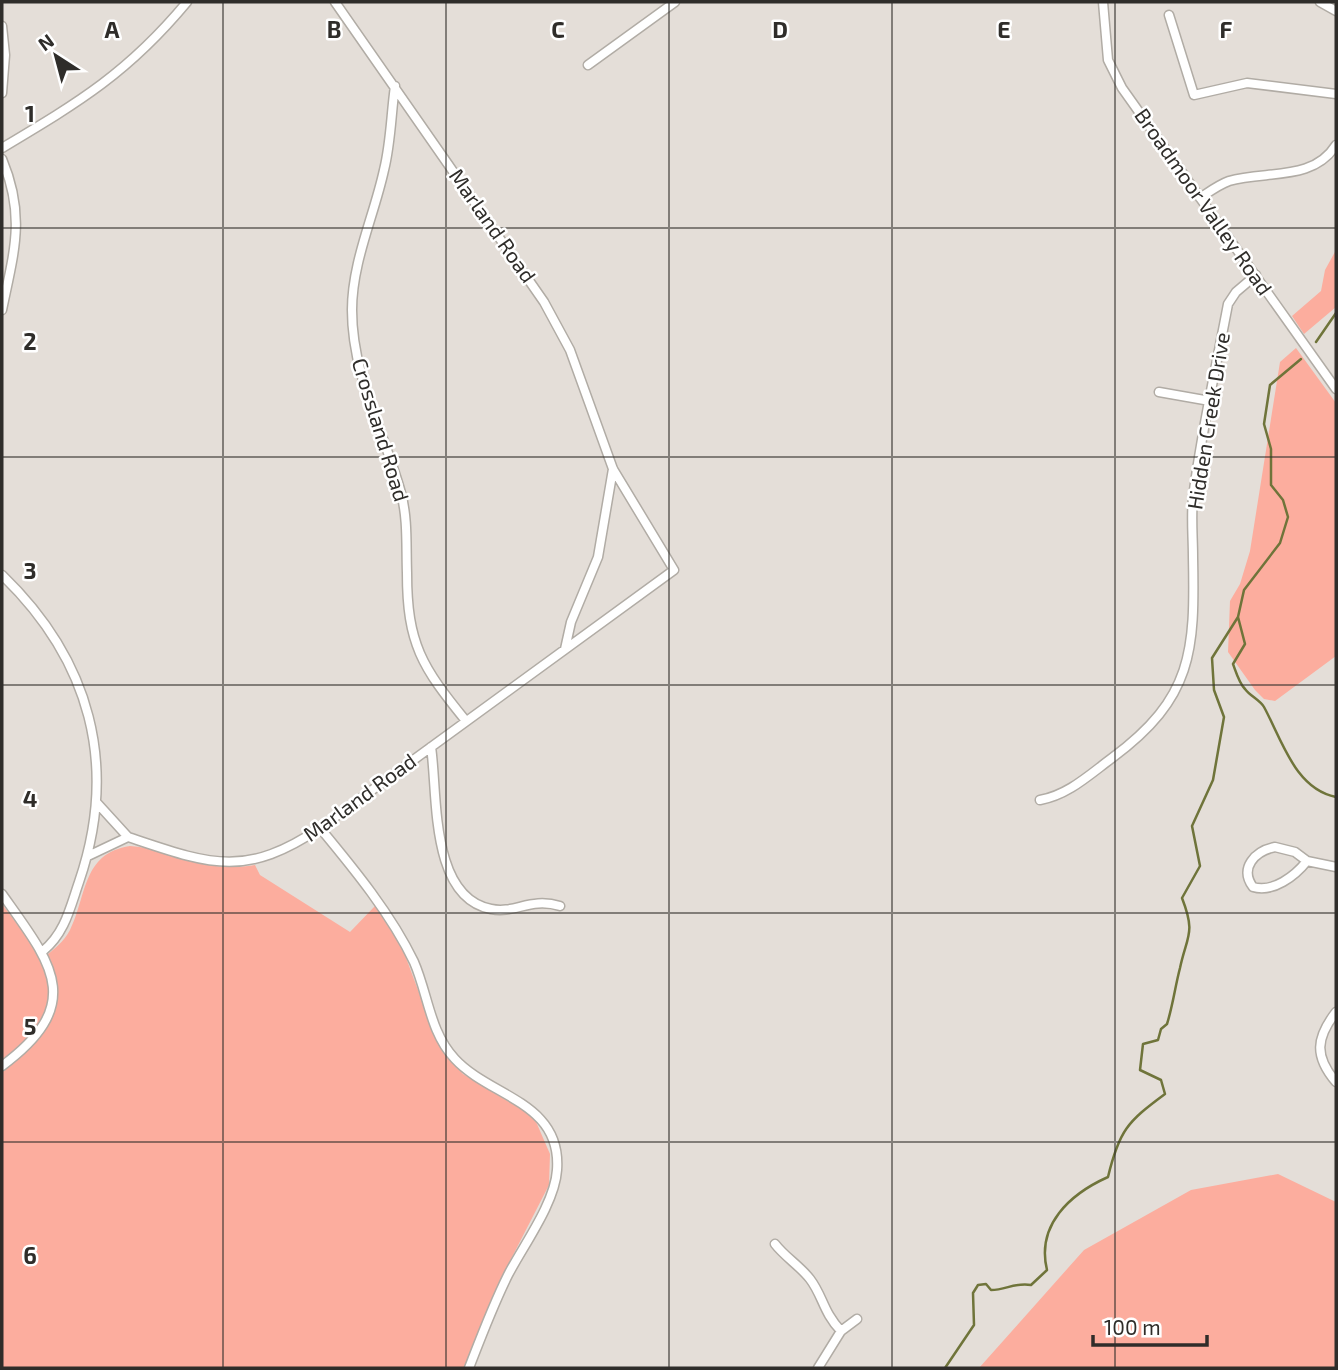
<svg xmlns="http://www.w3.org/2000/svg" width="1338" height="1370" viewBox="0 0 1338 1370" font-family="'Exo 2',sans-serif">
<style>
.green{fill:#fcad9e}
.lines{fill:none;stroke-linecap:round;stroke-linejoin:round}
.stream{stroke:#6f743a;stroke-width:2.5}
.minor-casing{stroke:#b1aca5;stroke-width:11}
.minor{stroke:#fff;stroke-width:8}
.grid{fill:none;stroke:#2f2d2a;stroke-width:2;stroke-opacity:0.55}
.labels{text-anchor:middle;stroke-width:5;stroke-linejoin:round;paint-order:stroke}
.street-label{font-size:21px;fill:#2f2d2a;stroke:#fff}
.grid-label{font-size:23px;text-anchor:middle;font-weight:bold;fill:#2f2d2a;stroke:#fff;stroke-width:5;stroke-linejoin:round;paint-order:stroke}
</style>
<rect width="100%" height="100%" fill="#e4ded8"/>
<path class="green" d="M1336,250v57l-32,27 -12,-18 29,-25 4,-21z
M1296,348l40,55v253l-61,45 -11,-2 -9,-9 -27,-38 2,-51 10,-17 10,-33 30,-189z
M130,846c49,4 69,28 125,19l5,10 90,57 25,-26 27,41 35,94 10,15 16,18 71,43 16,37 -1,31 -40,78 -45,105h-462v-464l41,54c10,-8 21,-16 27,-28 17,-34 12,-77 60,-84z
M1278,1174l58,28v166h-357l105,-118 107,-60z"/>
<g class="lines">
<path class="stream" d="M1316,342l20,-29
M1238,617l7,27 -12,20c3,8 6,19 12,25 5,7 15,11 19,18 18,33 31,82 72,90
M945,1368l29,-43 -1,-32 5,-8 8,-1 5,6c15,0 24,-8 40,-5l16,-15c-11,-45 23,-76 61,-93 11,-46 19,-55 57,-83l-4,-14 -21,-10 3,-26 15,-4 3,-11 6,-5c6,-19 8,-37 13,-56 7,-33 16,-34 2,-70l18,-32 -8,-40 21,-46 11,-63 -10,-27 -2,-32 26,-41 6,-27 36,-47 8,-26 -5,-17 -12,-15v-36l-7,-25 6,-39 31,-26"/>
<g class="minor-casing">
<path id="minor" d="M1103,2l5,58 14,28 214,301
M1320,2l16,9
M1169,15l25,80 53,-12 89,11
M2,26l3,29 -3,38
M588,65l87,-63
M395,86c-4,28 -4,56 -11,84 -10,46 -32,92 -32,140 0,66 32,121 49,183 7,26 5,53 6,80 0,71 15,94 59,148
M2,148c77,-46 126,-75 185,-146
M2,159c24,57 12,93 0,151
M1200,198c9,-6 18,-13 29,-17 36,-11 84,1 107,-36
M1159,392l51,9
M2,575c88,85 117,190 77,307 -9,26 -14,51 -36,69
M565,649l6,-27 27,-65 15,-88
M431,747c7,45 -2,150 60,162 24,5 39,-12 69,-3
M1040,800c28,-5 49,-25 72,-42 81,-60 83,-107 81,-201 0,-19 -2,-40 0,-59 8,-65 23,-130 35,-194l8,-12 20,-17
M97,803l31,34
M320,828c34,41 71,86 94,134 14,32 16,71 41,97 35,38 107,43 102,111 -2,33 -34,76 -49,105 -15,30 -27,62 -39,93
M128,837c81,27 116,42 192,-9l354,-258 -61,-101 -43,-119 -26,-48 -209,-300
M1275,847l20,5 12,9c-12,15 -34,32 -54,26 -14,-19 2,-36 22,-40z
M88,856l40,-19
M1307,861l29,6
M2,894c49,69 85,109 0,172
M1336,1012c-20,26 -22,44 0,70
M775,1244c10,13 25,22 35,35 13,17 13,33 31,52
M818,1368l23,-37 16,-12"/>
</g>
<use href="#minor" class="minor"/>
</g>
<path class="grid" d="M223,2v1366M446,2v1366M669,2v1366M892,2v1366M1115,2v1366M2,228h1334M2,457h1334M2,685h1334M2,913h1334M2,1142h1334"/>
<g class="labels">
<g class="street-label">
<text transform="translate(1203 202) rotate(55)" y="7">Broadmoor Valley Road</text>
<text transform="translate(492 226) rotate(55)" y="7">Marland Road</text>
<text transform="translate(1209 421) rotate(-81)" y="7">Hidden Creek Drive</text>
<text transform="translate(380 430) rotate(73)" y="7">Crossland Road</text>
<text transform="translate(360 798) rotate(-36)" y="7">Marland Road</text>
</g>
</g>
<g class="grid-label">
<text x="112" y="38">A</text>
<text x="334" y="38">B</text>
<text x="558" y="38">C</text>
<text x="780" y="38">D</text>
<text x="1004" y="38">E</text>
<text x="1226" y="38">F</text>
<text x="30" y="122">1</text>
<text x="30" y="350">2</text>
<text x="30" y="579">3</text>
<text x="30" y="807">4</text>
<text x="30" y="1035">5</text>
<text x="30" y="1264">6</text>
</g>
<rect width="1338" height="1370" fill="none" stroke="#2f2d2a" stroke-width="7"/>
<g transform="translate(56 56) rotate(324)" stroke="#ffffff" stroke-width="5" paint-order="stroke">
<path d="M0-5L12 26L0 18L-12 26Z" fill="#2f2d2a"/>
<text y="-10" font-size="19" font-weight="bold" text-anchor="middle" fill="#2f2d2a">N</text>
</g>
<path d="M1093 1335v10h114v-10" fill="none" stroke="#2f2d2a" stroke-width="3.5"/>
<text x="1104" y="1335" font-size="21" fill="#2f2d2a" stroke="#ffffff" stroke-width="5" paint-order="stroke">100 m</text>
</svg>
